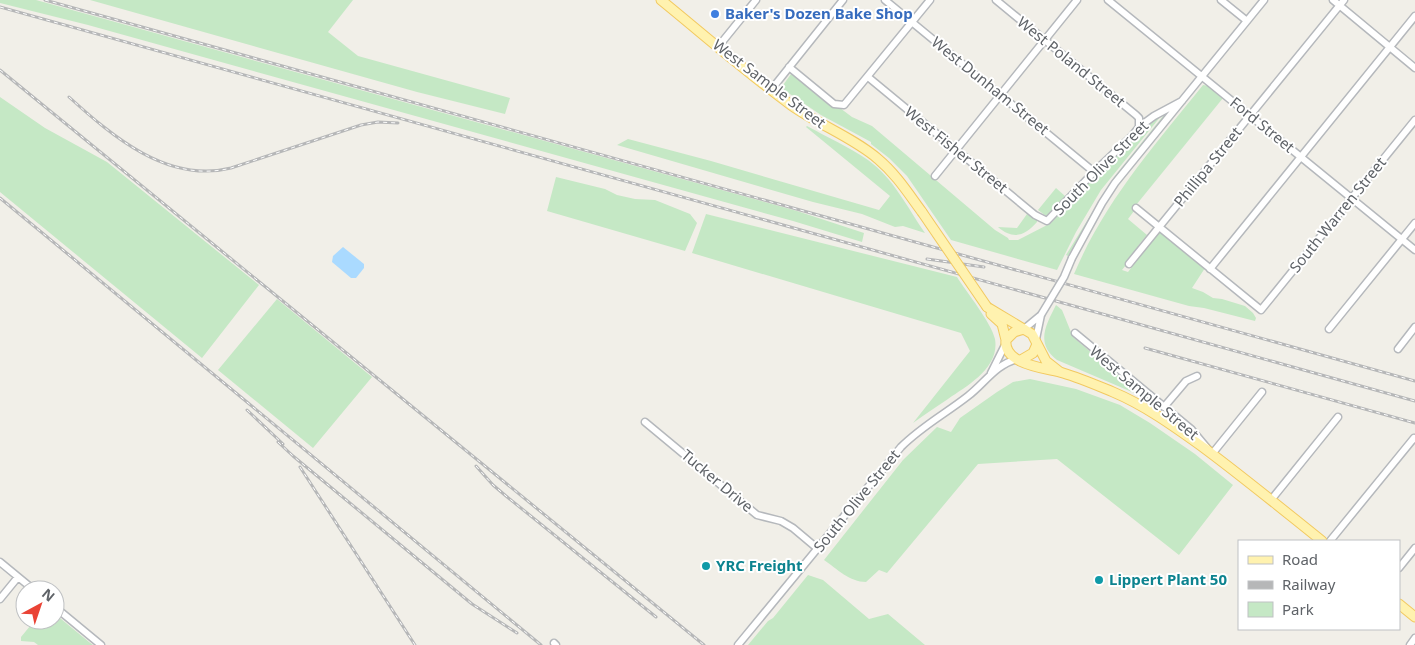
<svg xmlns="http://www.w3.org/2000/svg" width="1415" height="645" viewBox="0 0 1415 645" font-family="'Noto Sans',sans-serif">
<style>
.green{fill:#c5e8c5}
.water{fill:#aadaff}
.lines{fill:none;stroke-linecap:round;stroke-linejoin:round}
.minor-casing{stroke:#b5b8bc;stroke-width:9}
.major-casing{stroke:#f2c960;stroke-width:11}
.minor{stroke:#fff;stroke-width:6}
.major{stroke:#fff2af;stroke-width:9}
.rail-casing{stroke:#b6b7b8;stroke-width:3}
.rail{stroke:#fff;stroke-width:1;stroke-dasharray:4;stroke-linecap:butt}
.minor-bridge-casing{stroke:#b5b8bc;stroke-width:9;stroke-linecap:butt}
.major-bridge-casing{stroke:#f2c960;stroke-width:11;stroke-linecap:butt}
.minor-bridge{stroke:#fff;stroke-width:6}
.major-bridge{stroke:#fff2af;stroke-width:9}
.shop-dot{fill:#3f7fe0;stroke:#fff;stroke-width:2}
.culture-dot{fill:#0f9aa8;stroke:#fff;stroke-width:2}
.labels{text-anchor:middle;stroke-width:4;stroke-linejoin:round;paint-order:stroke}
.shop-label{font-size:15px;font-weight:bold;fill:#366cbe;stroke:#fff;text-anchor:start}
.street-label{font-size:15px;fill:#5f6368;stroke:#fff}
.culture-label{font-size:15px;font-weight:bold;fill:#0d838f;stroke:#fff;text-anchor:start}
</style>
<rect width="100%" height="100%" fill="#f1efe8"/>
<path class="green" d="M0,0h36l761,211 67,22 -2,9 -69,-21 -705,-196 -88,-22z
M90,0h263l-25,32 30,24 152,42 -5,16 -88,-22z
M791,74l44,34h5l12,9 20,9 123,104 13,8 1,2h9l33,-17 51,-55 36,-34 4,-6 19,-14v2l-60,74 -25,42 -19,38 -106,-30 -44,-64 -18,-18 -18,-14v-2l-50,-27 -40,-27z
M1203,85l6,1 14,12 -91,112 2,1 -6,8 19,16 -9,11 2,2 -18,22 6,2 30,-39 3,-1 44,36 -13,20 11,4 10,6 9,1 23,7 8,7 3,5 -1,3 -51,-13 -15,-2 -115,-32c31,-73 80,-128 129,-189z
M0,97l45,31 62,34 152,123 -57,73 -202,-166z
M1170,110l-65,83 -35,60 -2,3 -2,-1 48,-78 49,-61 -1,-2z
M807,126c20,11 42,21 61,34 26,19 39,47 57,73l-22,-7 -8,1 -33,-13 -49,-12 -196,-57 11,-6 83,22 168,49 11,-14 -84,-69z
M556,177l49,12 12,6 18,4 20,1 35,14 7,9 -12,28 -138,-40z
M1056,188l9,8 -19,20 -8,-6z
M706,214l251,63c10,16 34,45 38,62 5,29 -28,47 -47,60 -12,8 -24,16 -35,24l57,-72 -9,-18 -269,-80z
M1027,214l3,2 2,-1 5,4v3c-12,14 -24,18 -39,5l19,1z
M277,299l95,78 -59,71 -95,-78z
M1056,305l6,5 11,27 67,57 -1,1 -82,-35c-22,-17 -11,-35 -1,-55z
M1030,379l46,10 44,16 30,18 45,31 38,31 -54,70 -122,-96 -79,5 -91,109 -8,-3 -13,12c-16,0 -29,-13 -42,-22l79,-100 34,-33 14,5 9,-14 37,-26 16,-10z
M808,575l15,5 46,39 19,-5 37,31h-177l20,-24 5,-3z
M55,614l34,28 4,3h-55l-4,-3 -13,-1v-4l14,-17h20z"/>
<path class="water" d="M343,247l21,17v4l-8,10h-5l-19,-16 1,-6z"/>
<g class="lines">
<g class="minor-casing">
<path id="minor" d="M885,0l209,172
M996,0l140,115 3,3v9
M1108,0l307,250
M1221,0l26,21
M1333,0l82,68
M718,47l38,-47
M789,67l45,37 10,1 86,-105
M868,77l167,138 12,6 47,-49 38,-36 7,-9 15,-11 28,-15
M771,90l72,-90
M935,176l142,-176
M1136,208l125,102 154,-190
M1072,258l30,-55 13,-20 149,-183
M1129,264l215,-264
M1210,269l205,-253
M1024,329l17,-14
M1329,329l86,-106
M1075,333l116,96 21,25 50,-62
M1036,339l5,-24
M1398,349l17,-22
M991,373l15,-30
M1164,407l22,-26 11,-5
M645,422l112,93 24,6 12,7 25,21
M1271,500l67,-83
M1330,541l84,-103 1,1
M0,562l34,28
M1399,568l16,-20
M0,599l18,-22
M55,607l46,38
M554,643l2,2
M738,645l163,-198c21,-21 44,-33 67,-51 17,-13 27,-31 49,-37
M1410,645l5,-7"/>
</g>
<g class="major-casing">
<path id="major" d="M661,0c43,35 85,72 130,105 28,20 63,33 87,54 18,15 30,34 44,53
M987,307l45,27 14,27 14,11
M991,314l11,10 4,16
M1024,329l-10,3 -8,8c-3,25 40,28 57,33 17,5 33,12 50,19 31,13 59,33 87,53 42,31 82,64 122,96
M1021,360l12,-7 4,-9
M1399,604l16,13"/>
</g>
<use href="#minor" class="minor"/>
<use href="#major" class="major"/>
<g class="rail-casing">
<path id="rail" d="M45,0l1370,381
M0,7l1415,394
M0,70l704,575
M69,97c43,39 99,87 162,71l130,-43 17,-3 20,1
M0,198l541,447
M927,259l57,8
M1145,348l270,75
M247,410l36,34
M278,442l15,14 179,148 45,29
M476,466l17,19 13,11 150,121
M300,467l115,178"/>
</g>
<use href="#rail" class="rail"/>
<g class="minor-bridge-casing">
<path id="minor-bridge" d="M1041,315l23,-38 8,-19"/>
</g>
<g class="major-bridge-casing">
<path id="major-bridge" d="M922,212l65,95"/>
</g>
<use href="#minor-bridge" class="minor-bridge"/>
<use href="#major-bridge" class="major-bridge"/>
</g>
<circle class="shop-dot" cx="715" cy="14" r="5"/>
<g class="culture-dot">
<circle cx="706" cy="566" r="5"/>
<circle cx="1099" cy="580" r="5"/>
</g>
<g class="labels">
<g class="shop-label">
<text x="725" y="19">Baker's Dozen Bake Shop</text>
</g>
<g class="street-label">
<text transform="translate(1071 62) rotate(39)" y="5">West Poland Street</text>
<text transform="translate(769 84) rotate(37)" y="5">West Sample Street</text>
<text transform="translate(990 86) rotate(39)" y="5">West Dunham Street</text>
<text transform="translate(1262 125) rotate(39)" y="5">Ford Street</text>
<text transform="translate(956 150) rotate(39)" y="5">West Fisher Street</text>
<text transform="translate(1208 167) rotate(-51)" y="5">Phillipa Street</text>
<text transform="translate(1101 168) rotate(-45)" y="5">South Olive Street</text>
<text transform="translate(1338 215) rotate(-51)" y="5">South Warren Street</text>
<text transform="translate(1144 393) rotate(40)" y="5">West Sample Street</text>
<text transform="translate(717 481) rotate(40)" y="5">Tucker Drive</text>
<text transform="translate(857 501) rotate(-51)" y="5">South Olive Street</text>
</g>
<g class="culture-label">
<text x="716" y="571">YRC Freight</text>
<text x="1109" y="585">Lippert Plant 50</text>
</g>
</g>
<rect x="1238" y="540" width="162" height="90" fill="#ffffff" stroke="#bfc1c3"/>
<rect x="1248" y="556" width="25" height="8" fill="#fff2af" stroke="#bfc1c3"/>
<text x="1282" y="565" font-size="15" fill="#5f6368">Road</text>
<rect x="1248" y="581" width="25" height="8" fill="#b6b7b8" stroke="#bfc1c3"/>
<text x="1282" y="590" font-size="15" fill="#5f6368">Railway</text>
<rect x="1248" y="602" width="25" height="15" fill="#c5e8c5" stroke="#bfc1c3"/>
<text x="1282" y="615" font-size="15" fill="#5f6368">Park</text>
<g transform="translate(40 605) rotate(40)"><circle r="24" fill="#ffffff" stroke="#bfc1c3"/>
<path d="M0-4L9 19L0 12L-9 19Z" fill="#ea4335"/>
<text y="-8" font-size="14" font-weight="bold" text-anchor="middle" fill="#5f6368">N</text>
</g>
</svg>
